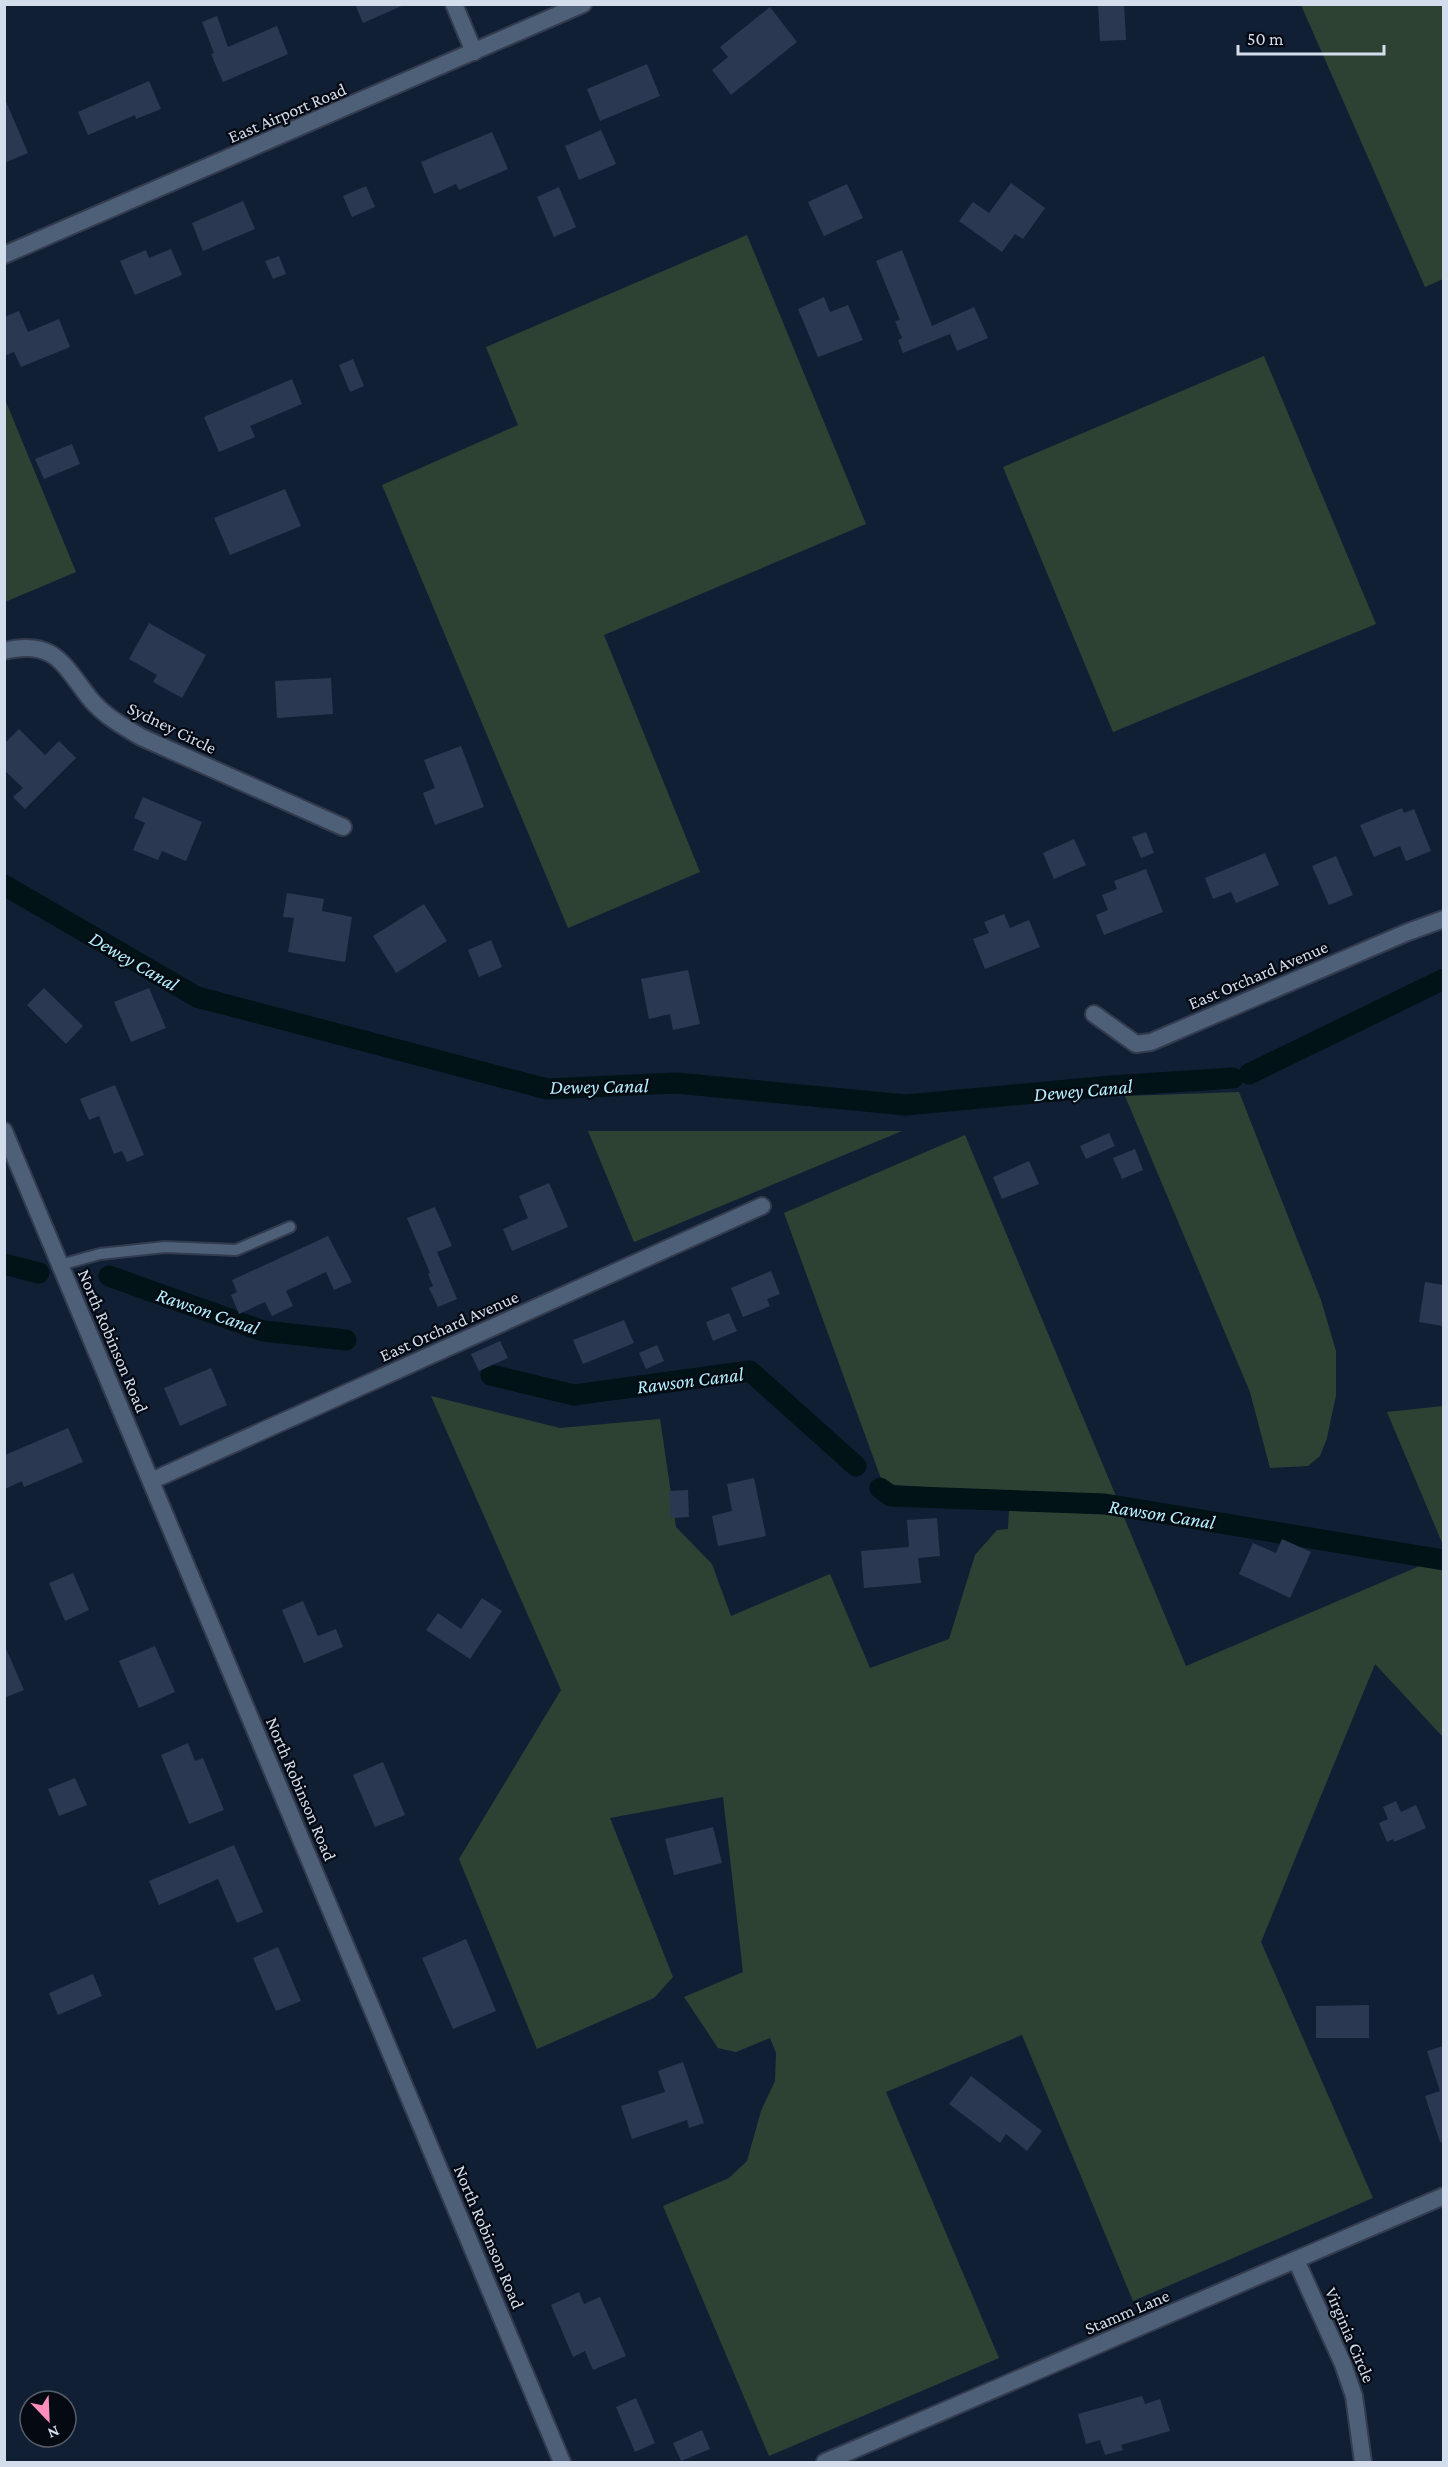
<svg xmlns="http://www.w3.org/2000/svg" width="1448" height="2467" viewBox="0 0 1448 2467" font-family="'Crimson Pro',serif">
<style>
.green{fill:#2e4234}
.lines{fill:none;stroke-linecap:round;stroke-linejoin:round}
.canal{stroke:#011317;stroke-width:21}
.building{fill:#2a3951}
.service-casing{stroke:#333b4e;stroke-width:14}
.minor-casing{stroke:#333b4e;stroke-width:20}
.tertiary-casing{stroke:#333b4e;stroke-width:20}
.service{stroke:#4e5f78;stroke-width:10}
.minor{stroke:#4e5f78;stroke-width:16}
.tertiary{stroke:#4e5f78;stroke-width:16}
.labels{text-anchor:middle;stroke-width:4.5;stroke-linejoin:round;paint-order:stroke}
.street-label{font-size:18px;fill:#d3ddec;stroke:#040912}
.water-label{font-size:20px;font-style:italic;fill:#b6f0fc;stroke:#040912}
</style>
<rect width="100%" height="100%" fill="#111f35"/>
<path class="green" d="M1301,5h142v274l-18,8z
M747,235l119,289 -262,111 96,237 -132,56 -186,-443 136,-60 -32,-78z
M1264,356l112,268 -263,108 -110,-265z
M4,397l72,175 -71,30h-1z
M1239,1092l82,208 15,51v44l-9,43 -7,18 -12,10 -38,2 -20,-76 -125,-296z
M588,1131h314l-268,111z
M965,1135l153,366 -235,-17 -99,-271z
M431,1396l129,32 100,-9 16,108 36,37 19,52 99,-42 40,94 79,-29 26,-84 22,-25 11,-1 1,-20 114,6 63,151 257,-110v181l-68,-73 -114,278 112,256 -240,103 -111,-266 -136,57 113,266 -230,98 -106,-250 66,-28 18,-17 14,-50 14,-30 1,-28 -6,-15 -34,14 -18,-4 -34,-51 59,-25 -20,-175 -113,21 63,159 -19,21 -117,51 -78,-190 102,-169z
M1443,1406h1l-1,139 -56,-133z"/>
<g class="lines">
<path class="canal" d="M4,885l193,112 350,92 129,-6 230,22 204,-19 123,-8
M1249,1074l195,-95
M4,1264l35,9
M109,1276l154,55 83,9
M491,1375l83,20 176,-24 106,95
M880,1488l11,8 214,8 339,56"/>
</g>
<path class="building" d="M355,4h51l-43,19z
M1098,4h26l2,36 -26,1z
M770,7l27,35 -66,53 -19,-25 16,-13 -8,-10z
M217,16l11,31 49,-21 11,28 -65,28 -12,-28 3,-1 -12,-31z
M647,64l13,32 -60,25 -13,-32z
M149,81l12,28 -25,10 -1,-4 -47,20 -10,-23z
M4,97l24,56 -24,10z
M601,130l15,34 -37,16 -14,-34z
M492,132l16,37 -49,21 -3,-6 -22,10 -13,-32z
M1011,183l34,25 -22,31 -8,-5 -13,18 -43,-31 14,-19 16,11z
M847,184l16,34 -39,18 -16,-34z
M366,186l9,21 -23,10 -9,-21z
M559,187l17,40 -22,10 -17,-40z
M243,201l12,28 -52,22 -11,-28z
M171,249l11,26 -47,20 -15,-34 26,-11 3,8z
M902,250l30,76 42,-19 14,31 -31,13 -7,-17 -47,19 -5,-13 4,-2 -7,-17 5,-1 -24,-59z
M279,256l7,18 -13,5 -8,-18z
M824,297l6,15 18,-7 15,35 -45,17 -20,-48z
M19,311l9,21 31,-13 11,28 -49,20 -7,-15 -10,4v-39z
M353,359l11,27 -14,6 -11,-27z
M292,379l10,25 -52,22 5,11 -36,15 -15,-35z
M72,444l8,20 -36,15 -9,-20z
M285,489l16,37 -71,29 -16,-37z
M149,623l57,32 -24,43 -29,-16 4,-7 -28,-16z
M331,678l2,36 -56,4 -2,-37z
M19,729l26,26 14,-14 17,17 -51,51 -12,-12 10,-9 -19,-18v-26z
M461,746l23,61 -49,18 -12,-32 12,-5 -11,-28z
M143,797l59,25 -16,39 -24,-10 -4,9 -25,-10 12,-27 -11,-5z
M1402,808l2,5 10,-4 17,42 -25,10 -6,-15 -26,11 -14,-32z
M1146,832l8,21 -13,5 -9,-21z
M1074,839l12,26 -32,14 -11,-26z
M1265,853l14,32 -43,18 -5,-11 -18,7 -8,-21z
M1336,856l17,39 -24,10 -17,-39z
M1146,869l17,43 -59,23 -8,-20 12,-5 -6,-15 15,-6 -3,-8z
M287,893l37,6 -2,12 30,6 -7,45 -57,-10 6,-34 -11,-1z
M424,904l23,37 -51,32 -23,-37z
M1004,914l6,14 19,-8 11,27 -55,22 -12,-30 16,-6 -5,-11z
M491,940l11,27 -23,10 -11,-27z
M688,970l12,54 -27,6 -3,-16 -21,5 -8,-40z
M44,988l39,38 -17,18 -39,-39z
M149,988l17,40 -35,14 -17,-40z
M115,1085l29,70 -17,7 -5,-11 -8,3 -15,-38 -10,4 -9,-21z
M1109,1133l6,13 -29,13 -6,-13z
M1135,1149l8,21 -21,9 -9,-21z
M1029,1161l10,23 -37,15 -9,-22z
M549,1183l19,44 -56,24 -9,-22 25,-11 -9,-22z
M435,1207l17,39 -15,6 20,47 -19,8 -9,-19 4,-2 -5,-12 2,-1 -23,-55z
M328,1236l24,46 -18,8 -8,-18 -40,19 7,15 -21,10 -7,-14 -26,12 -8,-19 6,-3 -5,-12z
M771,1271l9,23 -13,5 3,7 -27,11 -12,-29z
M1425,1282l18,3v41l-24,-4z
M729,1313l8,18 -24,10 -7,-19z
M624,1320l10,23 -51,21 -10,-24z
M500,1341l8,17 -29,13 -8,-17z
M657,1345l7,16 -18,8 -7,-16z
M211,1368l16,37 -47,21 -16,-38z
M68,1428l15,34 -59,25 -2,-6 -17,8v-34z
M754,1478l12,58 -48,10 -6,-30 20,-5 -5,-27z
M688,1490l1,27 -18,1 -2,-27z
M937,1518l3,38 -22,2 3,25 -57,5 -3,-37 48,-4 -2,-27z
M1282,1539l29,13 -21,46 -51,-24 14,-31 23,10z
M73,1573l16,37 -24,11 -16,-38z
M482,1598l20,13 -32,48 -44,-29 12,-17 23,16z
M303,1601l15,35 18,-7 7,18 -39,16 -22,-53z
M4,1644l20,46 -20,8z
M155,1646l20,46 -36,16 -20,-47z
M188,1743l7,18 8,-3 21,52 -35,14 -28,-69z
M383,1762l22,53 -30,12 -22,-52z
M75,1778l12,27 -28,11 -11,-27z
M1396,1801l5,11 15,-7 10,23 -32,14 -1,-3 -6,3 -8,-19 9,-4 -5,-12z
M713,1827l9,36 -48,12 -9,-36z
M234,1845l29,67 -26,11 -19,-44 -59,26 -10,-24z
M466,1939l30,72 -43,18 -31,-71z
M278,1947l23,54 -25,10 -23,-53z
M93,1974l9,22 -44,19 -9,-22z
M1369,2005v33h-53v-32z
M1443,2046v96h-3l-15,-46 15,-5 -13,-40z
M683,2062l21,61 -15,5 -2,-8 -55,19 -11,-33 44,-14 -7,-21z
M971,2076l71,55 -15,20 -21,-17 -6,9 -51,-39z
M579,2292l5,12 16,-7 26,59 -33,14 -8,-19 -12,6 -22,-52z
M1142,2396l3,8 15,-5 10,32 -49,14 2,5 -18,5 -5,-15 -14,4 -8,-30z
M636,2398l19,45 -20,9 -19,-45z
M702,2430l8,19 -29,12 -8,-18z"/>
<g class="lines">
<g class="service-casing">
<path id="service" d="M60,1265l40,-11 65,-7 71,3 54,-23"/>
</g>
<g class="minor-casing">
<path id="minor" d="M454,4l20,48
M4,651c52,-13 60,16 88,50 14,16 31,25 49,36l202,90
M1094,1014l42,30 15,-2 257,-110 36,-13
M151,1481l611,-275
M1296,2260l47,104 11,32 9,66"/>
</g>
<g class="tertiary-casing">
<path id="tertiary" d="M4,255l579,-251
M4,1131l558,1331
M825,2462l619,-266"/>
</g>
<use href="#service" class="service"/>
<use href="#minor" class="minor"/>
<use href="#tertiary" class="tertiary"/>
</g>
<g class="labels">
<g class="street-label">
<text transform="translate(287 113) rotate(-23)" y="6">East Airport Road</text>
<text transform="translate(172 728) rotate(26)" y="6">Sydney Circle</text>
<text transform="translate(1258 975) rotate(-23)" y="6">East Orchard Avenue</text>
<text transform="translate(449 1326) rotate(-24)" y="6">East Orchard Avenue</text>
<text transform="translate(113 1341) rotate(67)" y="6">North Robinson Road</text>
<text transform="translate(301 1789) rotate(67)" y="6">North Robinson Road</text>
<text transform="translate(489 2237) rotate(67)" y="6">North Robinson Road</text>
<text transform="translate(1127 2312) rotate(-23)" y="6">Stamm Lane</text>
<text transform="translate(1350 2335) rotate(67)" y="6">Virginia Circle</text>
</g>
<g class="water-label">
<text transform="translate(134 961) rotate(30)" y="7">Dewey Canal</text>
<text transform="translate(599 1086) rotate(-1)" y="7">Dewey Canal</text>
<text transform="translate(1083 1090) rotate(-5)" y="7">Dewey Canal</text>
<text transform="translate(208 1311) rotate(19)" y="7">Rawson Canal</text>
<text transform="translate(690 1380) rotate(-7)" y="7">Rawson Canal</text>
<text transform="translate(1162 1514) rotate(9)" y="7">Rawson Canal</text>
</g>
</g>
<rect width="1448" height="2467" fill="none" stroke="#d3ddec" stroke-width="12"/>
<g transform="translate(48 2419) rotate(157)"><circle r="28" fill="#040912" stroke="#575e69" stroke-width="1.5"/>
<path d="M0-4.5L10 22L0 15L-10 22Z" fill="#ff8eba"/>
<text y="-9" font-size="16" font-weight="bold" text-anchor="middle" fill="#d3ddec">N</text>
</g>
<path d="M1238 45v9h146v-9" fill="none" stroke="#d3ddec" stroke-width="3"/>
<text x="1247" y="45" font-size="18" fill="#d3ddec" stroke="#040912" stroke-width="4.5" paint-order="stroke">50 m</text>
</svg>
